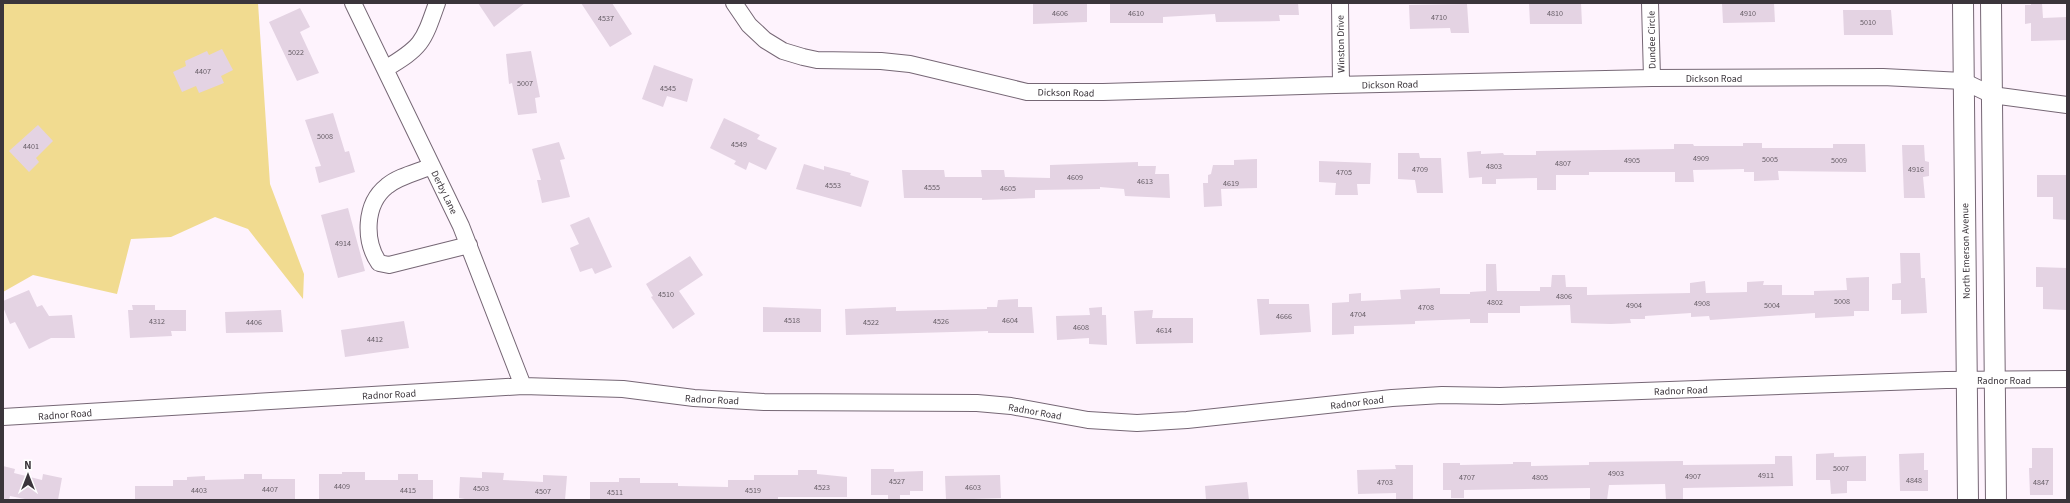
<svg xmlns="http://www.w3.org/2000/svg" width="2070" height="503" viewBox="0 0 2070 503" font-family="'Source Sans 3',sans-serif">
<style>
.green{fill:#f1db90}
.building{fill:#e4d3e3}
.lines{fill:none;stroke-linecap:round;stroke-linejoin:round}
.minor-casing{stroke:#766775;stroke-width:18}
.major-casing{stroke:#766775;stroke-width:22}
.minor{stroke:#fff;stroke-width:16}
.major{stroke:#fff;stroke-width:20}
.labels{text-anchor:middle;stroke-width:3;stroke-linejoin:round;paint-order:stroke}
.number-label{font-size:8px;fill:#655c65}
.street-label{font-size:10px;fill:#3b353b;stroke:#fff}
</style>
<rect width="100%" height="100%" fill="#fef3fd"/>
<path class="green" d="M3,3h255l12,181 34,90 -1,25 -55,-70 -33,-12 -44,20 -40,2 -14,55 -84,-19 -30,17z"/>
<path class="building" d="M478,3h47l-31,24z
M581,3h31l20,31 -22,13z
M1033,3h54v19l-54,2z
M1110,3h188l1,12h-20l1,6 -64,1 -1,-8 -52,3v6h-53z
M1529,3h52l1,21h-52z
M1722,3h52l1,19 -52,1z
M2031,3h11l1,15 24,-1v23l-36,1v-18l-6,1v-19h6z
M1467,4l2,29h-18l-1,-5 -40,1 -1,-24z
M300,8l10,19 -10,5 19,41 -22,8 -28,-59z
M1843,10h48l2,25h-49z
M222,49l11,21 -12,6 3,7 -25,10 -3,-7 -14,6 -9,-20 13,-6 -1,-5 22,-10 2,4z
M531,51l9,46 -5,1 2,15 -19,2 -6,-32 -3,1 -3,-30z
M654,65l39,14 -6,23 -20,-6 -4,11 -21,-8z
M333,113l12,39 4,-1 6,21 -36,11 -4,-16 6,-1 -16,-46z
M724,118l36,17 -3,4 20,9 -11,22 -17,-8 -3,8 -12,-6 2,-3 -26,-13z
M38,125l15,16 -17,17 3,4 -10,10 -20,-21z
M559,142l6,17 -5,1 10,37 -28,6 -5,-23h4l-9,-31z
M1743,143h19v5h71v-4h32l1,28 -88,-1 1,9 -25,1v-9h-10v-3l-51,1 1,12h-19v-10h-86v3h-33v15h-19v-12l-41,1v5h-14v-7l-13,1 -2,-26 14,-1v3l22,-1 1,2h32v-4l138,-2v-5h19l1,2h49z
M1902,145h22l1,16 4,1v14l-6,1 2,21h-21z
M1398,153h21l1,5h21l2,35h-26l-2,-13 -17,-1z
M1257,159v29l-36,1 1,17 -18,1 -1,-24h5v-8l3,-1 2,-9h21v-5z
M1319,161l52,2 -1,21h-13l1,11h-23l1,-12 -17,-1z
M1138,162v4h18l-1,8h14l1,24 -45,-2 -1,-7 -24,-2v2l-65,1v8l-53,2v-2h-78l-2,-28h42l1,7h37l-1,-7h23l1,7 45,1v-13z
M804,164l20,6v-4l27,7 -1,2 19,6 -8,26 -65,-18z
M2037,175h30v45l-14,-1v-22h-16z
M348,208l17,63 -27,7 -17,-63z
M589,217l23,50 -17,7 -3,-6 -12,4 -10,-24 9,-4 -9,-19z
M1900,253h20l1,25h4l2,35 -26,1v-14h-9v-16l9,-1z
M690,256l13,19 -24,16 16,23 -22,15 -22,-32 2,-1 -7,-12z
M1486,264h10l1,27h43v-4h11l1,-12h13l1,12h21v8l103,-2v-10l15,-2 1,12 41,-1v-10l17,-1 -1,4h19v10h32v-4l33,-1 -1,-12 23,-1v34h-15v5l-39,2v-5l-105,7 -1,-4 -18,1v-4l-46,3v3h-15l1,4 -20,1 -40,-1 -1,-18 -50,1v7h-32v10h-18v-4l-55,2v3l-61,2v8l-22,1v-32l17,-1v-8l12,-1v8l40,-2 -1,-9 40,-2v6h30v-2l16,-1z
M2036,267l31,1v42l-24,-1v-22h-7z
M29,290l8,17 5,-2 7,11 23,-1 3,23h-24l-22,11 -14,-27 -5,2 -7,-17v-6z
M1018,299v8h14l2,26h-46v-2l-142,4 -1,-26 51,-2v4l91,-2v-2h10l1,-7z
M1257,299h12v5h40l2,28 -51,3z
M132,305h23v5h31v21h-15l1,5 -42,2 -2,-28h5z
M763,307l58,2v23h-58z
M1102,307v8h4l1,30 -18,-1v-6l-32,2 -1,-24 34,-1 -1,-7z
M281,310l2,22 -57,1 -1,-21z
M1153,310l-1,8h41v25l-57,1 -2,-33z
M404,321l5,27 -64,9 -4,-27z
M2032,448h21v47h-23l-1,-27h3z
M1834,453v4l32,-1v25h-19v12l-16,1 -1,-14h-14v-26z
M1924,453v17h4v21h-28l-1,-37z
M1775,456h17l1,30 -110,2v12h-17l-1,-16 -56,1 -2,15h-17v-12l-126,2v8h-13v-8h-8v-27h17v2l53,-1v-2h18v4l58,-1v-3l94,-1v4l92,-1z
M1395,465h18v35h-17v-7l-38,1 -1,-24 39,-1z
M3,466l12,3 -1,4 28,7 1,-6 19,4 -4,22h-28l-20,-4 -1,4h-6z
M871,469h23v3l29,-1v20h-13v4h-10v5h-12v-5h-17z
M798,470h19v4l30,3v20h-69v3h-188v-18h29v-4h21v5h38v3l50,1v-7h26v-5h44z
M342,472h23v8h33v-6h20v6h15v20h-114v-26h23z
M482,472l22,1 -1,7 40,2v-7l24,1 -2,24h-94l-12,-2 1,-21 22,1z
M244,474h18v5h33v21h-160v-14h38v-6h14v-3l18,-1v4l39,-1z
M1000,475l1,23 -55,2 -1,-24z
M1247,482l2,18h-43l-1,-14z"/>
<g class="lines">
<g class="minor-casing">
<path id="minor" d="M353,3l108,223 62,160
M734,3l15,22 16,15 18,11 20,6 14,3 64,1 29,3 117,28h76l232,-7 317,-7 231,-1 80,4 29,14 75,10
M1340,3l1,82
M1650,3l2,75
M385,69c37,-22 38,-26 52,-66
M432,166c-14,6 -33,10 -45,20 -23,18 -23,55 -8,77l10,2 80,-20
M3,417l520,-31 100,3 71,9 70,4 213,1 34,3 77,14 49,3 50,-3 205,-22 50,-3 58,1 446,-16 121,-1"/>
</g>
<g class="major-casing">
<path id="major" d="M1963,3l5,497
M1991,3l5,497"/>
</g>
<use href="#minor" class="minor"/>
<use href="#major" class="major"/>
</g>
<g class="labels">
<g class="number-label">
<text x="1060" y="16">4606</text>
<text x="1136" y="16">4610</text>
<text x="1555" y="16">4810</text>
<text x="1748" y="16">4910</text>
<text x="1439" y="20">4710</text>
<text x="606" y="21">4537</text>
<text x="1868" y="25">5010</text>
<text x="296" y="55">5022</text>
<text x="203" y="74">4407</text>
<text x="525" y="86">5007</text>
<text x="668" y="91">4545</text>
<text x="325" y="139">5008</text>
<text x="739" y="147">4549</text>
<text x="31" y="149">4401</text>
<text x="1701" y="161">4909</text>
<text x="1770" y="162">5005</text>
<text x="1632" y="163">4905</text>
<text x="1839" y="163">5009</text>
<text x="1563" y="166">4807</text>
<text x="1494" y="169">4803</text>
<text x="1420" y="172">4709</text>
<text x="1916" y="172">4916</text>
<text x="1344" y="175">4705</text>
<text x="1075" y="180">4609</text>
<text x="1145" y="184">4613</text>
<text x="1231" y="186">4619</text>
<text x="833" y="188">4553</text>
<text x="932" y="190">4555</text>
<text x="1008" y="191">4605</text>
<text x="343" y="246">4914</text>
<text x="666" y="297">4510</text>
<text x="1564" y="299">4806</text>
<text x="1842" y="304">5008</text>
<text x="1495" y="305">4802</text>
<text x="1702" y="306">4908</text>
<text x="1634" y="308">4904</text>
<text x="1772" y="308">5004</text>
<text x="1426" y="310">4708</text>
<text x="1358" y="317">4704</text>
<text x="1284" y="319">4666</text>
<text x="792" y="323">4518</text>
<text x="1010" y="323">4604</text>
<text x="157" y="324">4312</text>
<text x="941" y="324">4526</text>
<text x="254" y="325">4406</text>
<text x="871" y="325">4522</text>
<text x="1081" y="330">4608</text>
<text x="1164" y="333">4614</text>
<text x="375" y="342">4412</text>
<text x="1841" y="471">5007</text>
<text x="1616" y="476">4903</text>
<text x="1766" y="478">4911</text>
<text x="1693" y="479">4907</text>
<text x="1467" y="480">4707</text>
<text x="1540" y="480">4805</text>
<text x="1914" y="483">4848</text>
<text x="897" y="484">4527</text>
<text x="1385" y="485">4703</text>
<text x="2041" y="485">4847</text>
<text x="342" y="489">4409</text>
<text x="822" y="490">4523</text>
<text x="973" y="490">4603</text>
<text x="481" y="491">4503</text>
<text x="270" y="492">4407</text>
<text x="199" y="493">4403</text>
<text x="408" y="493">4415</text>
<text x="753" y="493">4519</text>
<text x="543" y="494">4507</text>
<text x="615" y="495">4511</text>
</g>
<g class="street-label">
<text transform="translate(1651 40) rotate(-91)" y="4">Dundee Circle</text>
<text transform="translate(1340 44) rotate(-91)" y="4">Winston Drive</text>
<text x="1714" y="82">Dickson Road</text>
<text transform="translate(1390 84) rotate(-1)" y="4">Dickson Road</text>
<text transform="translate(1066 92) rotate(1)" y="4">Dickson Road</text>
<text transform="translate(445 192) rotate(64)" y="4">Derby Lane</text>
<text transform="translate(1965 251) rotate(-91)" y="4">North Emerson Avenue</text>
<text x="2004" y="384">Radnor Road</text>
<text transform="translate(1681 390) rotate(-2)" y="4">Radnor Road</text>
<text transform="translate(389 394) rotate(-3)" y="4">Radnor Road</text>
<text transform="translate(712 399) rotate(3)" y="4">Radnor Road</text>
<text transform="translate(1357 402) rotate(-7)" y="4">Radnor Road</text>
<text transform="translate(1035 411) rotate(10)" y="4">Radnor Road</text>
<text transform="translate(65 414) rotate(-4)" y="4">Radnor Road</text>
</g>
</g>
<rect width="2070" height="503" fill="none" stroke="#3b353b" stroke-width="8"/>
<g transform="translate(28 475)" stroke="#ffffff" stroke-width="3" paint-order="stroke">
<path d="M0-3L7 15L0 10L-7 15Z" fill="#3b353b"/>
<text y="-6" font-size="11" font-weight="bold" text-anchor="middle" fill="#3b353b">N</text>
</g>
</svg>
